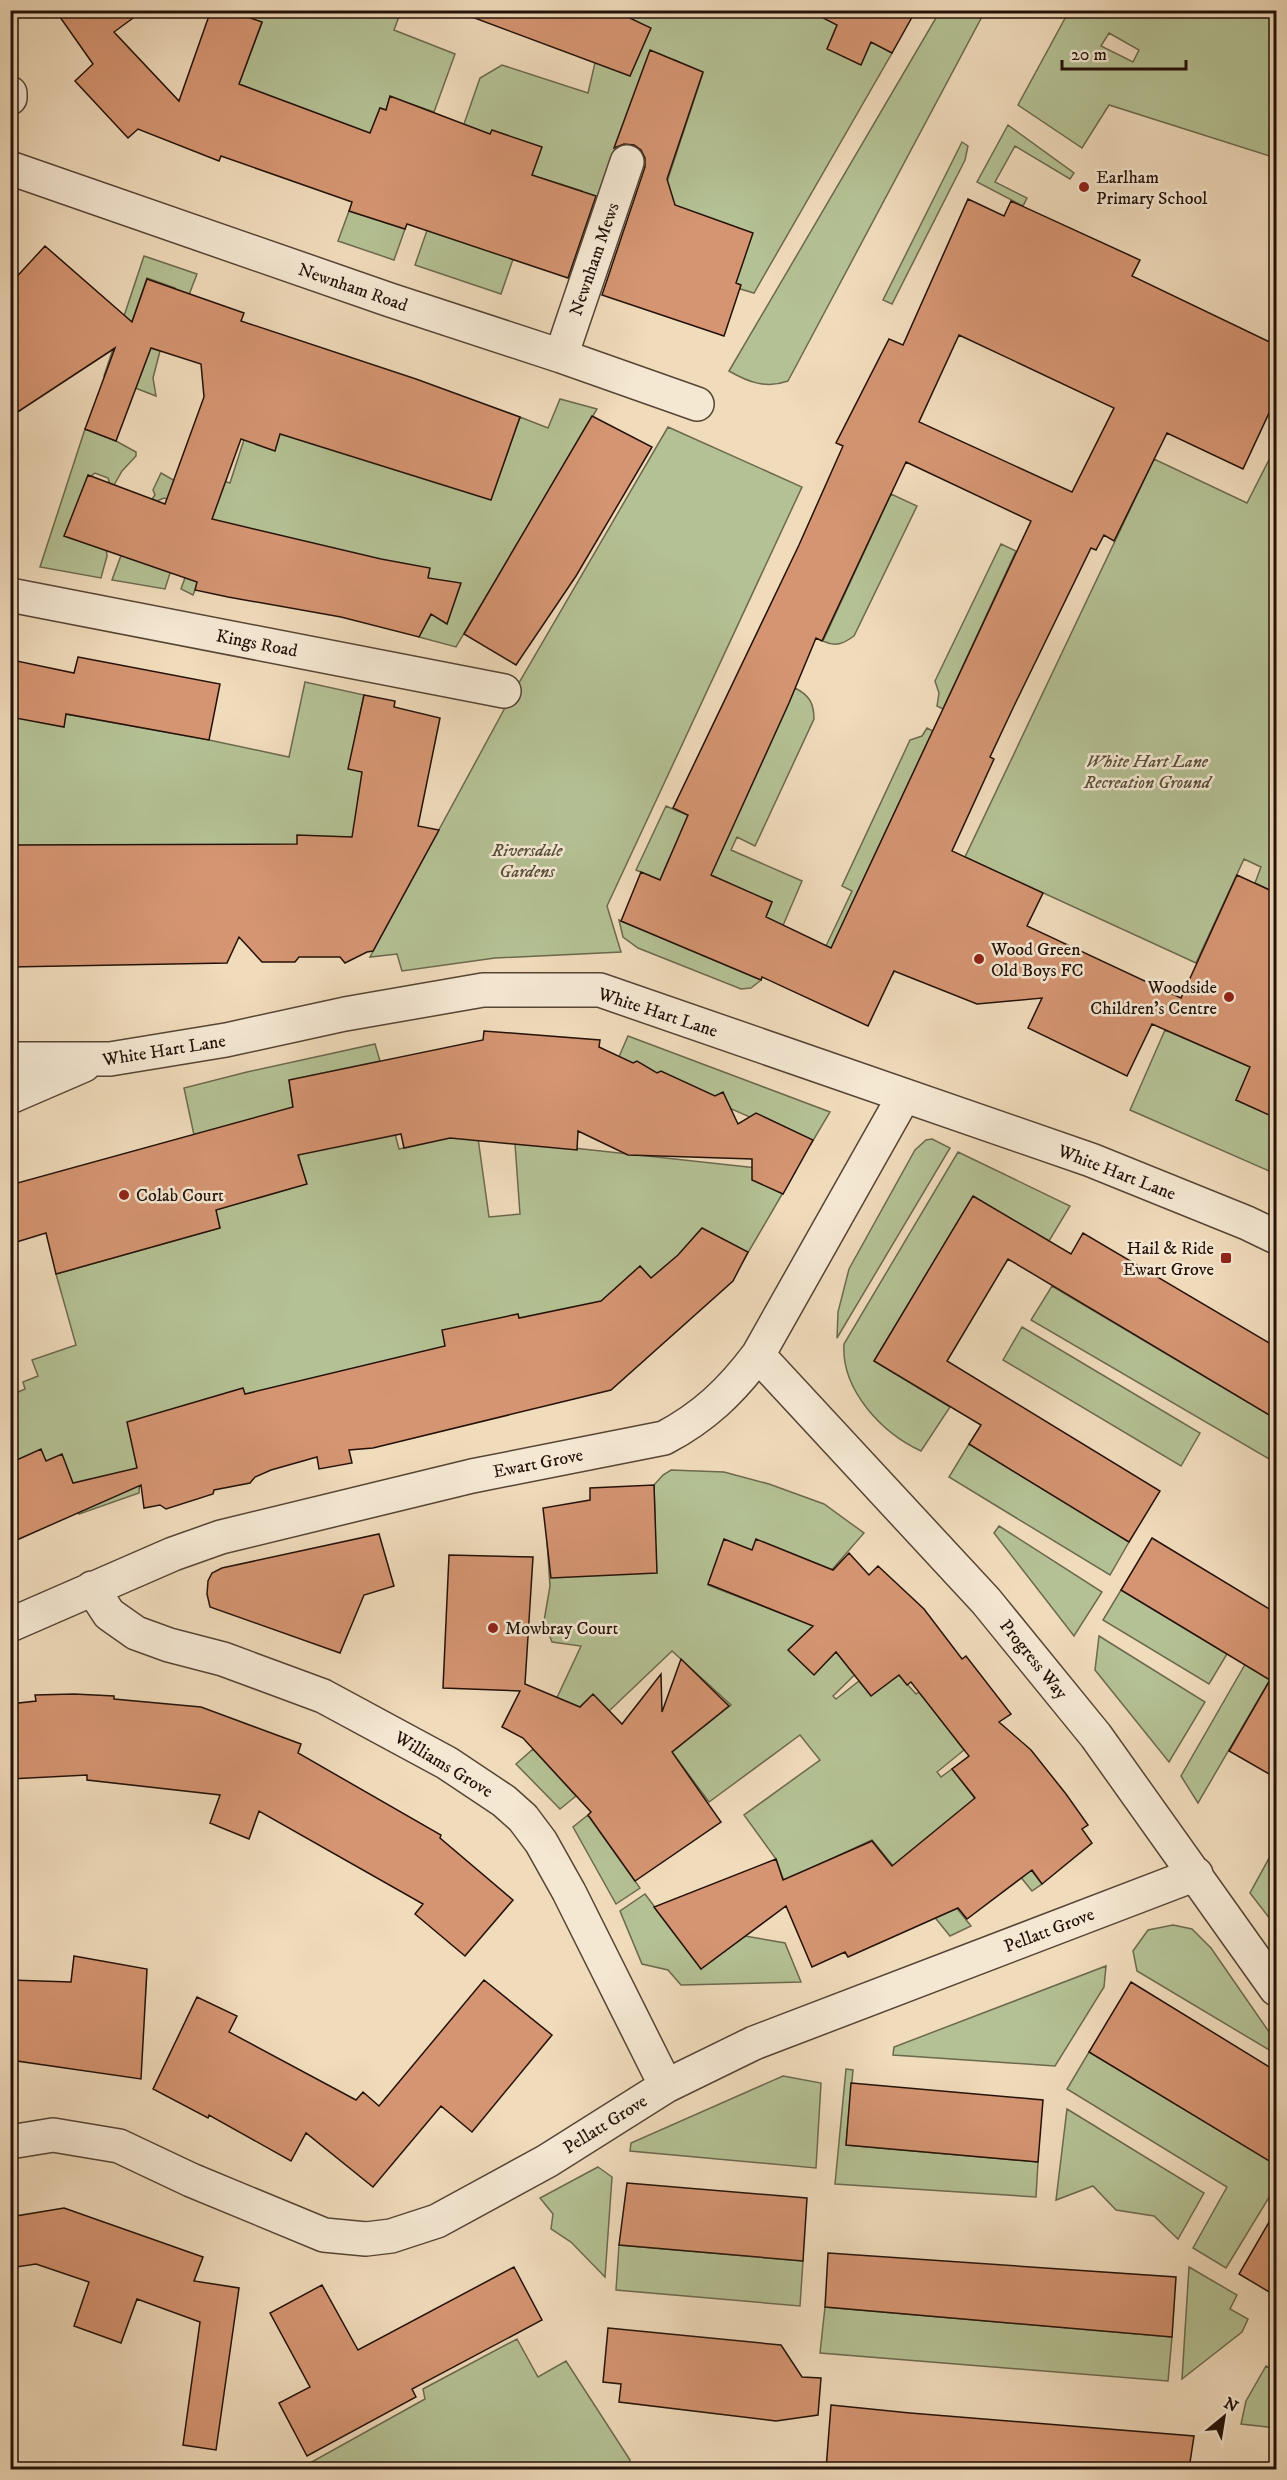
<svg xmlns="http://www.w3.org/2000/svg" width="1287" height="2480" viewBox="0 0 1287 2480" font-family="'IM FELL DW Pica',serif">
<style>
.green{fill:#b4c194;stroke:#6c694e;stroke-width:1.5;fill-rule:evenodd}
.building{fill:#d59572;stroke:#231108;stroke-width:1.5;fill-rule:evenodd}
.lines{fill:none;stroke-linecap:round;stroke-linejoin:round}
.minor-casing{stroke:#564435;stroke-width:36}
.minor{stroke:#f5e8d3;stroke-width:33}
.poi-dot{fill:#8f2418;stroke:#f5e8d3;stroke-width:2}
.labels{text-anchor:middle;stroke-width:5;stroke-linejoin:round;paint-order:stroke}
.poi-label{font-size:18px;fill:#231108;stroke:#f5e8d3;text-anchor:start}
.street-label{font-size:18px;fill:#231108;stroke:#f5e8d3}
.park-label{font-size:18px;font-style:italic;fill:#564f39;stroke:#f5e8d3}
</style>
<rect width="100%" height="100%" fill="#f0dbbb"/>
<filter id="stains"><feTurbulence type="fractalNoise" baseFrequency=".00333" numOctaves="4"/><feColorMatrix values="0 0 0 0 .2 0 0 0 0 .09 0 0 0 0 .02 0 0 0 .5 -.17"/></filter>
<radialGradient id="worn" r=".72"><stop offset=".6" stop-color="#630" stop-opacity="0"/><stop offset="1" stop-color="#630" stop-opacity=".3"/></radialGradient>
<path class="green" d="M228,11h173l-7,19 61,24 -21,58 -44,-15 -4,13 -6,-2 -12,32 -129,-56 23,-61z
M554,11h292l25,31 21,11 -138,240 -105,-31 12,-62 42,-127 -28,-13 -50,82 -31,90 -23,-7 11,-34 -41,-13 -40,116 -86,-29 65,-187 22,-13 86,28 7,-30z
M940,11h45l-197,370c-22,8 -40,1 -59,-10z
M1069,11h207v147l-167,-53 -27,43 -64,-43zM1109,33l30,17 -6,12 -32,-16z
M1008,125l66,48 -4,6 -55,-33 -20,36 32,16 -4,8 -46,-24z
M962,142l6,4 -3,14 -73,144 -9,-4z
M349,211l56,18 -11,31 -56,-19z
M144,256l53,18 -10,26 -14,-5 2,-7 -28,-10 -21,61 34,12 -7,27 3,18 -52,-20z
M263,381l241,81 16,-45 28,11 12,-29 37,10 -141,238 -37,-10 24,-44 -248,-3 -2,5 -12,-6 30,-84 -9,-31 28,9z
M668,427l134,60 -195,419 14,46 -126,6 -93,13 -5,-17 -27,3 143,-264z
M85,429l31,12 20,11v4l-14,15 -8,14 -4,-1 -2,-6 -13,-5 -4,3 -27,60 27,9 15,-1 1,12 -6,22 -61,-11z
M1276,446v447l-21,-10 6,-16 -17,-8 -48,104 -231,-106 189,-398 93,44z
M161,473l16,9 11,34 -23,73 -53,-9 11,-30 54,-47 -13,-5 -7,3 -5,-2 3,-4 -2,-5z
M891,494l26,12 -63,130c-11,8 -19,11 -31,5z
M1001,544l15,7 -73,158 -6,-3 2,-13 -4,-12z
M305,682l59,13 -9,43 14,32 -11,28 33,8 -34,67 -346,-3 -1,-166 199,36 80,17z
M795,688c14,7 19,15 19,31l-59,127 -18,-9 -6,13 71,31 -21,49 -18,-7 9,-21 -103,-43 -9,21 -24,-10 30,-64 63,27z
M927,728l6,3 -76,162 61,28 -25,53 -67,-28 26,-55 -10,-5 68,-146 12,-4z
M619,920l142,60 -10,8 -10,1 -103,-41 -15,-11z
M1216,1029l43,19 -23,52 40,18v56l-146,-64 35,-80 42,18z
M628,1036l202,76 -19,32 -193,-85z
M375,1044l5,17 -91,19 4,28 -99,27 -10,-47 63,-16z
M393,1126l6,23 78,-18 12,86 31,-3 -5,-70 40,2 240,26 -53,91 -40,2 -32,34 -30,-33 -16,36 -482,133 -3,58 -60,21 -23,-54 -45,17v-82l14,-6 -2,-7 15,-6 -6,-16 44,-15 -20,-71 164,-46 -5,-18 91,-26 -10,-37z
M932,1139l18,9 -113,190 1,-26 11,-43 66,-119 11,-10z
M958,1152l112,54 -21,35 -76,-44 -99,164 76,46 -29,44c-39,-18 -80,-61 -77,-107z
M1052,1286l224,133v44l-245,-143z
M1022,1327l178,106 -19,33 -178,-106z
M969,1444l160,98 -19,33 -161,-98z
M671,1470l53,2 45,12 55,20 40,29 -48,55 62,64 -45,44 3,3 23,-18 12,14 28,-20 17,19 3,-2 45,58 -27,22 4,5 11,-8 90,115 -10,7 -51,-63 -70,23 60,75 -21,10 -78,-96 -88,41 -8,-22 -32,-44 76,-55 -20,-25 -91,67 -37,-50 59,-47 -59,-54 -63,60 -16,-16 -60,54 43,47 -16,13 -44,-45 17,-15 48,-103 -29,-4 -8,-21 6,-35 -3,-45 108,-21 -1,-35 9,-10zM721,1549l85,35 -13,34 -85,-33z
M999,1526l103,66 -28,44 -80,-103z
M1121,1590l106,64 -18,30 -106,-64z
M1270,1621l6,4v44l-78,134 -17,-27z
M1099,1636l106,66 -36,60 -74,-92z
M588,1815l52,73 -24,16 -43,-77z
M1273,1851l3,3v69l-2,1 -24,-31z
M645,1894l56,75 44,-33 40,7 16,39 -120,3 -13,-15 -26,-6 -22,-53z
M1173,1925l19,4 19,19 65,94v12l-139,-83 -4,-20 15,-21z
M1106,1966l-2,21 -49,79 -162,-11 1,-8z
M1089,2052l160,96 27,-47v85l-50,82 -33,-20 34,-61 -160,-98z
M846,2069l7,1 -7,75 192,17 -2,35 -201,-13z
M783,2076l38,7 -5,85 -186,-17 1,-8z
M1067,2109l137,84 -26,46 -24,-23 -38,-6 -23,-24 -37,14z
M598,2167l14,10 -7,100 -34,-35 -20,-13 2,-15 -13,-16z
M619,2245l184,16 -3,45 -184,-16z
M1189,2267l48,28 -7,14 18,10 -6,13 -60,47z
M825,2307l347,30 -4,44 -348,-28z
M517,2339l21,38 28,-16 64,99 -1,9h-330l126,-70 -2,-10z
M1266,2366l10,6v56l-35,-4 5,-23z"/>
<path class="building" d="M55,10h89l-30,22 65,69 32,-91h17l34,12 -23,62 131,49 10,-25 6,2 4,-14 100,38 2,-4 50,17 -10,28 64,21 -28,82 -161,-54 -2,5 -56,-18 3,-9 -131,-46 -2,5 -81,-32 -10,9 -53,-57 18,-17z
M465,10h148l38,18 -21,48 -166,-62z
M808,10h108l-24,43 -21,-11 -10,23 -34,-16 10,-24z
M650,50l53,22 -36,107 8,26 78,28 -17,50 5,2 -17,51 -122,-41 43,-128v-9l-4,-8 -7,-5 -10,-1 -10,4z
M968,199l36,17 7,-15 129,59 -8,16 144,69v53l-33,71 -76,-36 -53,108 -10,-6 -8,15 -5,-2 -77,158 -24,51 4,2 -42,92 91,42 -16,33 154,72 56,-123 39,18v225l-40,-18 14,-33 -98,-43 -25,52 -99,-48 14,-30 -65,6 -83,-33 -26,55 -106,-49 -1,3 -140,-59 20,-49 19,8 28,-65 -15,-7 126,-263 44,-99 -7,-3 53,-104 14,6zM959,335l155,73 -42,84 -153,-70zM906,462l125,59 -200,427 -65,-31 6,-15 -61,-27 78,-172 27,-65 6,3z
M45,246l87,76 15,-43 97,34 -3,8 175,58 104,38 -29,83 -211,-66 -5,17 -34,-12 -29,80 169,40 49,9 -2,10 33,5 -14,41 -16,-10 -12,23 -78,-20 -113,-20 -33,-7 2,-8 -133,-46 24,-61 77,29 39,-107 -3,-33 -50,-16 -35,93 -31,-12 30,-81 -105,69v-133z
M592,416l60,31 -76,129 -60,89 -52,-31z
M78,657l142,27 -11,56 -143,-26 -2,13 -54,-10v-40l7,-16 57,12z
M364,695l31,6 -1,6 46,11 -22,108 21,4 -66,121 -6,1 -22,11 -5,-6h-41l-4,5h-33l-23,-25 -12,26 -217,4v-122l287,-1v-9l55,2 10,-65 -14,-3z
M484,1031l116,9 -1,7 34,16 4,-2 20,12 4,-2 54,25 8,-4 15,32 18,-11 57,27 -30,54 -31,-14v-21l-124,-4 -50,-24 -1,19 -127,-12 -46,10 -3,-14 -103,21 9,29 -91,26 4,18 -43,12 -121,34 -10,-41 -36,11v-59l283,-78 -4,-27 194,-40z
M973,1196l98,58 12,-21 193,114v72l-268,-160 -61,102 213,130 -31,51 -160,-98 12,-19 -107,-64z
M702,1228l46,24 -15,29 -122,109 -238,58 -24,2 3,13 -33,6 -2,-12 -46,13 -16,7 -5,6 -36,7 -1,4 -47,15 -6,-4 -16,3 -3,-23 -131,58v-80l31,-14 5,12 16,-7 11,29 64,-15 -10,-46 116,-34 2,6 200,-48 -3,-16 76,-16 1,4 82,-17 39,-35 11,12 27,-23z
M654,1485l3,88 -106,5 -8,-70 47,-8v-12z
M379,1534l15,52 -30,9 -24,58 -130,-46 -3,-13 1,-13 4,-8 10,-5z
M1152,1538l124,75v165l-47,-27 41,-71 -149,-90z
M724,1539l28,11 4,-11 77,31 16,-17 20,22 9,-9 46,43 38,50 4,-3 45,58 -12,8 32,28 35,44 22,31 -6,4 10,14 -50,41 -10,-14 -65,49 -9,-11 -110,49 -3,-5 -33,15 -26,-61 -85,63 -47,-62 122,-48 7,21 89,-39 20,25 83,-68 -23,-29 17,-13 -58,-74 -4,3 -8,-10 -28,21 -35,-44 -22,23 -26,-25 25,-24 -105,-42z
M449,1555l84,2 -8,127 55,23 13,-13 29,30 39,-50 1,38 19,-53 48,47 -57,46 49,70 -86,59 -47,-66 3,-3 -68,-74 -21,-11 18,-36 -77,-3z
M74,1694l40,2v3l87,8 100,37 -3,9 143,82 -1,3 73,62 -48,56 -50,-42 8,-10 -164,-93 -10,28 -39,-16 10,-28 -133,-15v-5l-77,4v-75l26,-3 -1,-6z
M74,1956l73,13 -6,110 -131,-19v-80l61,2z
M484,1980l68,55 -80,97 -31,-26 -68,81 -67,-54 -15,28 -82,-46 -1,3 -55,-29 44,-92 40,19 -8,16 127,68 7,-8 16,14z
M1131,1982l145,89v94l-187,-113z
M851,2083l192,17 -5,62 -192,-17z
M627,2183l180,15 -4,63 -184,-16z
M64,2208l139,49 -9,24 45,7 -23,162 -33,-5 17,-123 -63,-23 -16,44 -47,-17 15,-44 -53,-18 -26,4v-51z
M1276,2210v86l-37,-22z
M828,2253l348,24 -4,60 -347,-30z
M514,2267l28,53 -130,69 4,8 -109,59 -28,-53 31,-16 -40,-74 52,-28 36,65z
M608,2328l173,17 21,32 19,1 -3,37 -42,6 -157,-19 2,-18 -18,-2z
M831,2405l79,8 284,23 -5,33h-363z"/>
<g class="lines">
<g class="minor-casing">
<path id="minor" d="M10,93v5
M10,168l380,132 171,56 136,48
M561,356l66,-194
M10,595l494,96
M10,1059h100l116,-19 119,-26 138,-24h117l491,170 156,63 29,14
M10,1097l74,-32
M758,1355l228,246 110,135 180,253
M92,1588l17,26 27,19 33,12 54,14 100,37 124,67 57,38 19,17 18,24 28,50 97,194
M10,1625l163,-71 48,-17 251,-61 192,-38c40,-21 67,-47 94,-83l146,-259
M10,2142l43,-7 66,11 72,34 133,55 42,4 25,-3 46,-15 110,-60 119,-75 88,-43 442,-169"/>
</g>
<use href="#minor" class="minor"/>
</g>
<g class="poi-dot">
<circle cx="1084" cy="187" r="6"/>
<circle cx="979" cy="959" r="6"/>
<circle cx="1229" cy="997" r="6"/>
<circle cx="124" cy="1195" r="6"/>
<rect x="1220" y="1252" width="12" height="12" rx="3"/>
<circle cx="493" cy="1628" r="6"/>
</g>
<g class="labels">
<g class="poi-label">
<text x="1096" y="183">Earlham<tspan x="1096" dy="21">Primary School</tspan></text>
<text x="991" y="955">Wood Green<tspan x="991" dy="21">Old Boys FC</tspan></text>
<text x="1217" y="993" text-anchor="end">Woodside<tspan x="1217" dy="21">Children's Centre</tspan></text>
<text x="136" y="1201">Colab Court</text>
<text x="1214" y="1254" text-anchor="end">Hail &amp; Ride<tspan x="1214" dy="21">Ewart Grove</tspan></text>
<text x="505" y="1634">Mowbray Court</text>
</g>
<g class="street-label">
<text transform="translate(594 259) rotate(-71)" y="6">Newnham Mews</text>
<text transform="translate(353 287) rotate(19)" y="6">Newnham Road</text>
<text transform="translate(257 643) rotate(11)" y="6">Kings Road</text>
<text transform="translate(658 1012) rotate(18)" y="6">White Hart Lane</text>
<text transform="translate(164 1050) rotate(-9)" y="6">White Hart Lane</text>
<text transform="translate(1117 1172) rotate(21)" y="6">White Hart Lane</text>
<text transform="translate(538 1463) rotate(-11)" y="6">Ewart Grove</text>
<text transform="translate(1034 1659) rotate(51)" y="6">Progress Way</text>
<text transform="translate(444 1764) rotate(31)" y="6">Williams Grove</text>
<text transform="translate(1049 1930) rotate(-21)" y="6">Pellatt Grove</text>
<text transform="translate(605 2124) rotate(-32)" y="6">Pellatt Grove</text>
</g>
<g class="park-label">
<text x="1147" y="767">White Hart Lane<tspan x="1147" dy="21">Recreation Ground</tspan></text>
<text x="527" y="856">Riversdale<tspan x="527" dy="21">Gardens</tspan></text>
</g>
</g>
<rect width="1287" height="2480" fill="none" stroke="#f0dbbb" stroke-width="36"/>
<rect x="12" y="12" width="1263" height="2456" fill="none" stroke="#231108" stroke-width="3"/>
<rect x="18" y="18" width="1251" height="2444" fill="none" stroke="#231108" stroke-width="1.5"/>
<g transform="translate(1224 2417) rotate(30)" stroke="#f5e8d3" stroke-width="4.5" paint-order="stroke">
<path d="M0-4.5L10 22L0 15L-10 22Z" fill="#231108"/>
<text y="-9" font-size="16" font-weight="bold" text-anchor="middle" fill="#231108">N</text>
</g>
<path d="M1062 60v9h124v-9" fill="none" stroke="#231108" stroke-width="3"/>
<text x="1071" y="60" font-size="18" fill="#231108" stroke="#f5e8d3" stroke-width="4.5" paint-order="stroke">20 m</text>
<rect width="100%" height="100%" filter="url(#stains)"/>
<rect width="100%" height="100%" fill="url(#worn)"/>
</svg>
